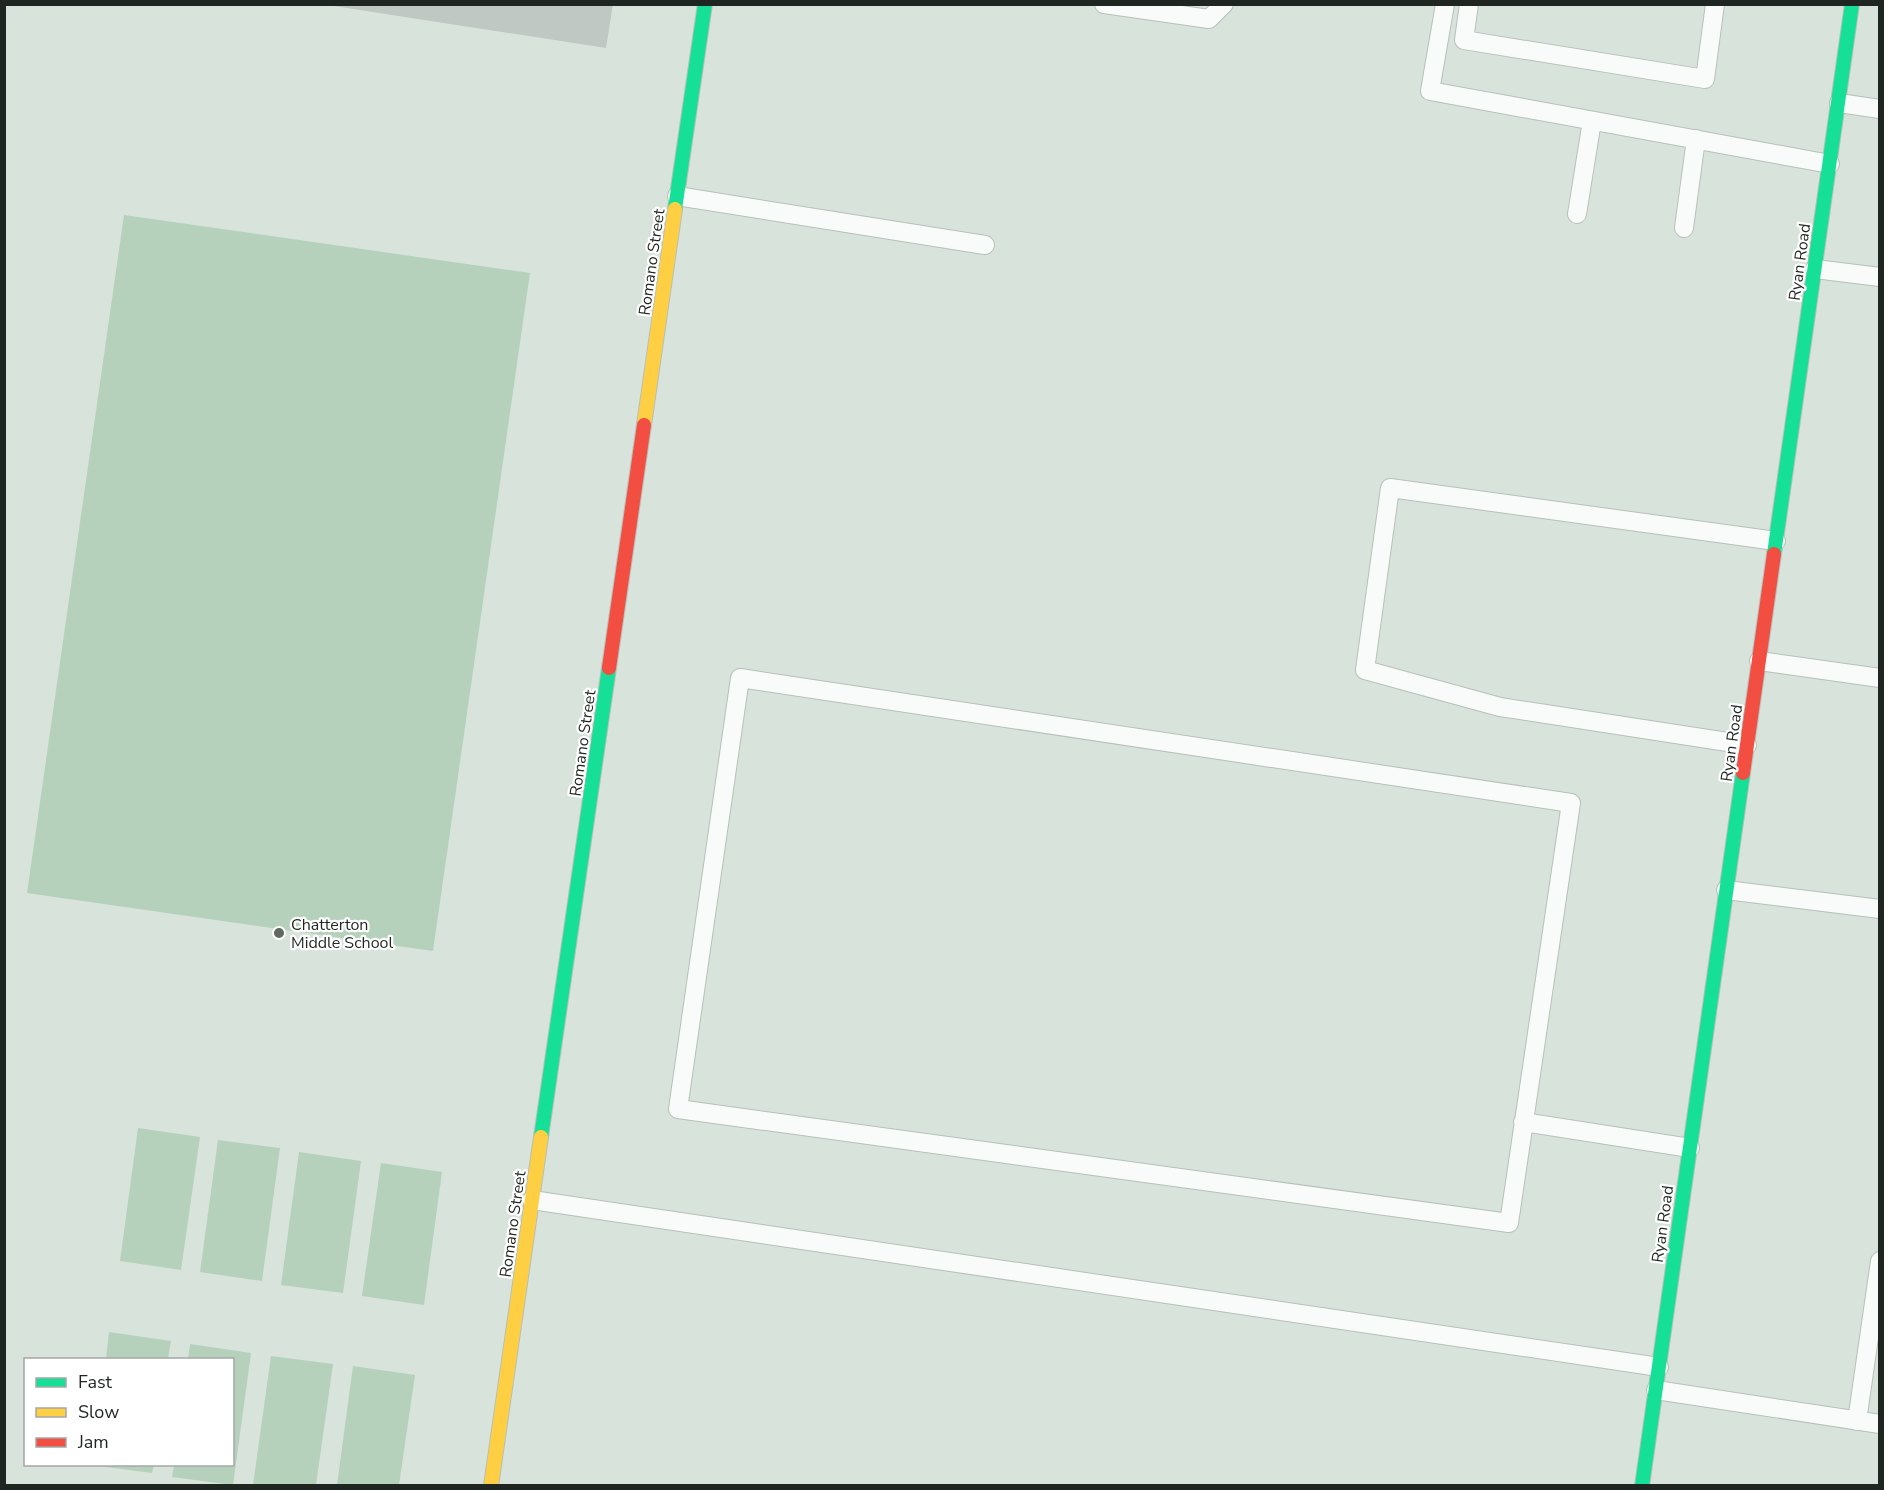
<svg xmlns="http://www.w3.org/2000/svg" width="1884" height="1490" viewBox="0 0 1884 1490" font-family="'Nunito Sans',sans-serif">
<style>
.green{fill:#b5d1bc}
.building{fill:#bfc8c2}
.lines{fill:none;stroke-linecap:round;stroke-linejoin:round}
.lane-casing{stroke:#b7c0b9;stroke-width:20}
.fast-casing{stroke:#b7c0b9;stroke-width:16}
.slow-casing{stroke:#b7c0b9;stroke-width:16}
.jam-casing{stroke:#b7c0b9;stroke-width:16}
.lane{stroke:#f9fbfa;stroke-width:18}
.fast{stroke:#16e098;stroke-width:14}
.slow{stroke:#ffcf43;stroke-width:14}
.jam{stroke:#f24e42;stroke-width:14}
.poi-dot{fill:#606862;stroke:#fff;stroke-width:2}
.labels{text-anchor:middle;stroke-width:4.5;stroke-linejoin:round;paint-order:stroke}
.street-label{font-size:16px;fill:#1f2621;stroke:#fff}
.poi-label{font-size:16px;fill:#1f2621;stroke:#fff;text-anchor:start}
</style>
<rect width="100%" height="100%" fill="#d8e3db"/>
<path class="green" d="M124,215l406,58 -97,678 -406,-58z
M138,1128l62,9 -19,133 -61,-9z
M218,1140l62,8 -18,133 -62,-9z
M299,1152l62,9 -18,132 -62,-8z
M381,1163l61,9 -18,133 -62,-9z
M109,1332l62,9 -3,18h-62z
M190,1344l61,9 -18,132 -61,-8 2,-12 58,-1v-104l-44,-1z
M271,1356l62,8 -17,121h-63z
M353,1366l62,9 -16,110h-62z
M91,1465l63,-1v1l-2,8z"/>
<path class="building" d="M321,4h292l-7,44z"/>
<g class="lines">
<g class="lane-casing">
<path id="lane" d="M1104,4l105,15 15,-15
M1445,4l-15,87 400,73
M1469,4l-5,36 241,39 10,-75
M1839,103l41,6
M677,196l308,49
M1577,214l15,-93
M1684,228l12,-89
M1815,269l65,8
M1759,661l121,17
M740,678l831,125 -62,420 -831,-114z
M1747,745l-247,-38 -135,-37 25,-182 386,53
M1726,890l154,19
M1523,1122l167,26
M532,1200l1127,167
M1656,1390l224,34
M1857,1421l23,-160"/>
</g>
<g class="fast-casing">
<path id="fast" d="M675,209l30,-205
M1774,554l78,-550
M541,1137l68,-469
M1642,1486l101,-713"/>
</g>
<g class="slow-casing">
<path id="slow" d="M644,425l31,-216
M491,1486l50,-349"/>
</g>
<g class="jam-casing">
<path id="jam" d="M609,668l35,-243
M1743,773l31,-219"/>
</g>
<use href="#lane" class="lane"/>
<use href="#fast" class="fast"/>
<use href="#slow" class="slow"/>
<use href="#jam" class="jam"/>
</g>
<circle class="poi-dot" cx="279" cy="933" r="6"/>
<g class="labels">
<g class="street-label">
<text transform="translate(651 262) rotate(-82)" y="6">Romano Street</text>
<text transform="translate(1799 262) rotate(-82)" y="6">Ryan Road</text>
<text transform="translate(582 743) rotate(-82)" y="6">Romano Street</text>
<text transform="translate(1731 743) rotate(-82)" y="6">Ryan Road</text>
<text transform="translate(512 1224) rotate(-82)" y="6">Romano Street</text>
<text transform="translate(1662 1224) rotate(-82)" y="6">Ryan Road</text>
</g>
<g class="poi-label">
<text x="291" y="930">Chatterton<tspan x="291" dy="18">Middle School</tspan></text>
</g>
</g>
<rect width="1884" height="1490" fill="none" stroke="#1f2621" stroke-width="12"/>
<rect x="24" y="1358" width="210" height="108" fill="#ffffff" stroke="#a5a8a6" stroke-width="1.5"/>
<rect x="36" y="1378" width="30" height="9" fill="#16e098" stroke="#a5a8a6" stroke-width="1.5"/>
<text x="78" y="1388" font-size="18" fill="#1f2621">Fast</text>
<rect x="36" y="1408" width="30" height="9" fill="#ffcf43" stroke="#a5a8a6" stroke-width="1.5"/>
<text x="78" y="1418" font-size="18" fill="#1f2621">Slow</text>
<rect x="36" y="1438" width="30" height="9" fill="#f24e42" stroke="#a5a8a6" stroke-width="1.5"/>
<text x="78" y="1448" font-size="18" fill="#1f2621">Jam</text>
</svg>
